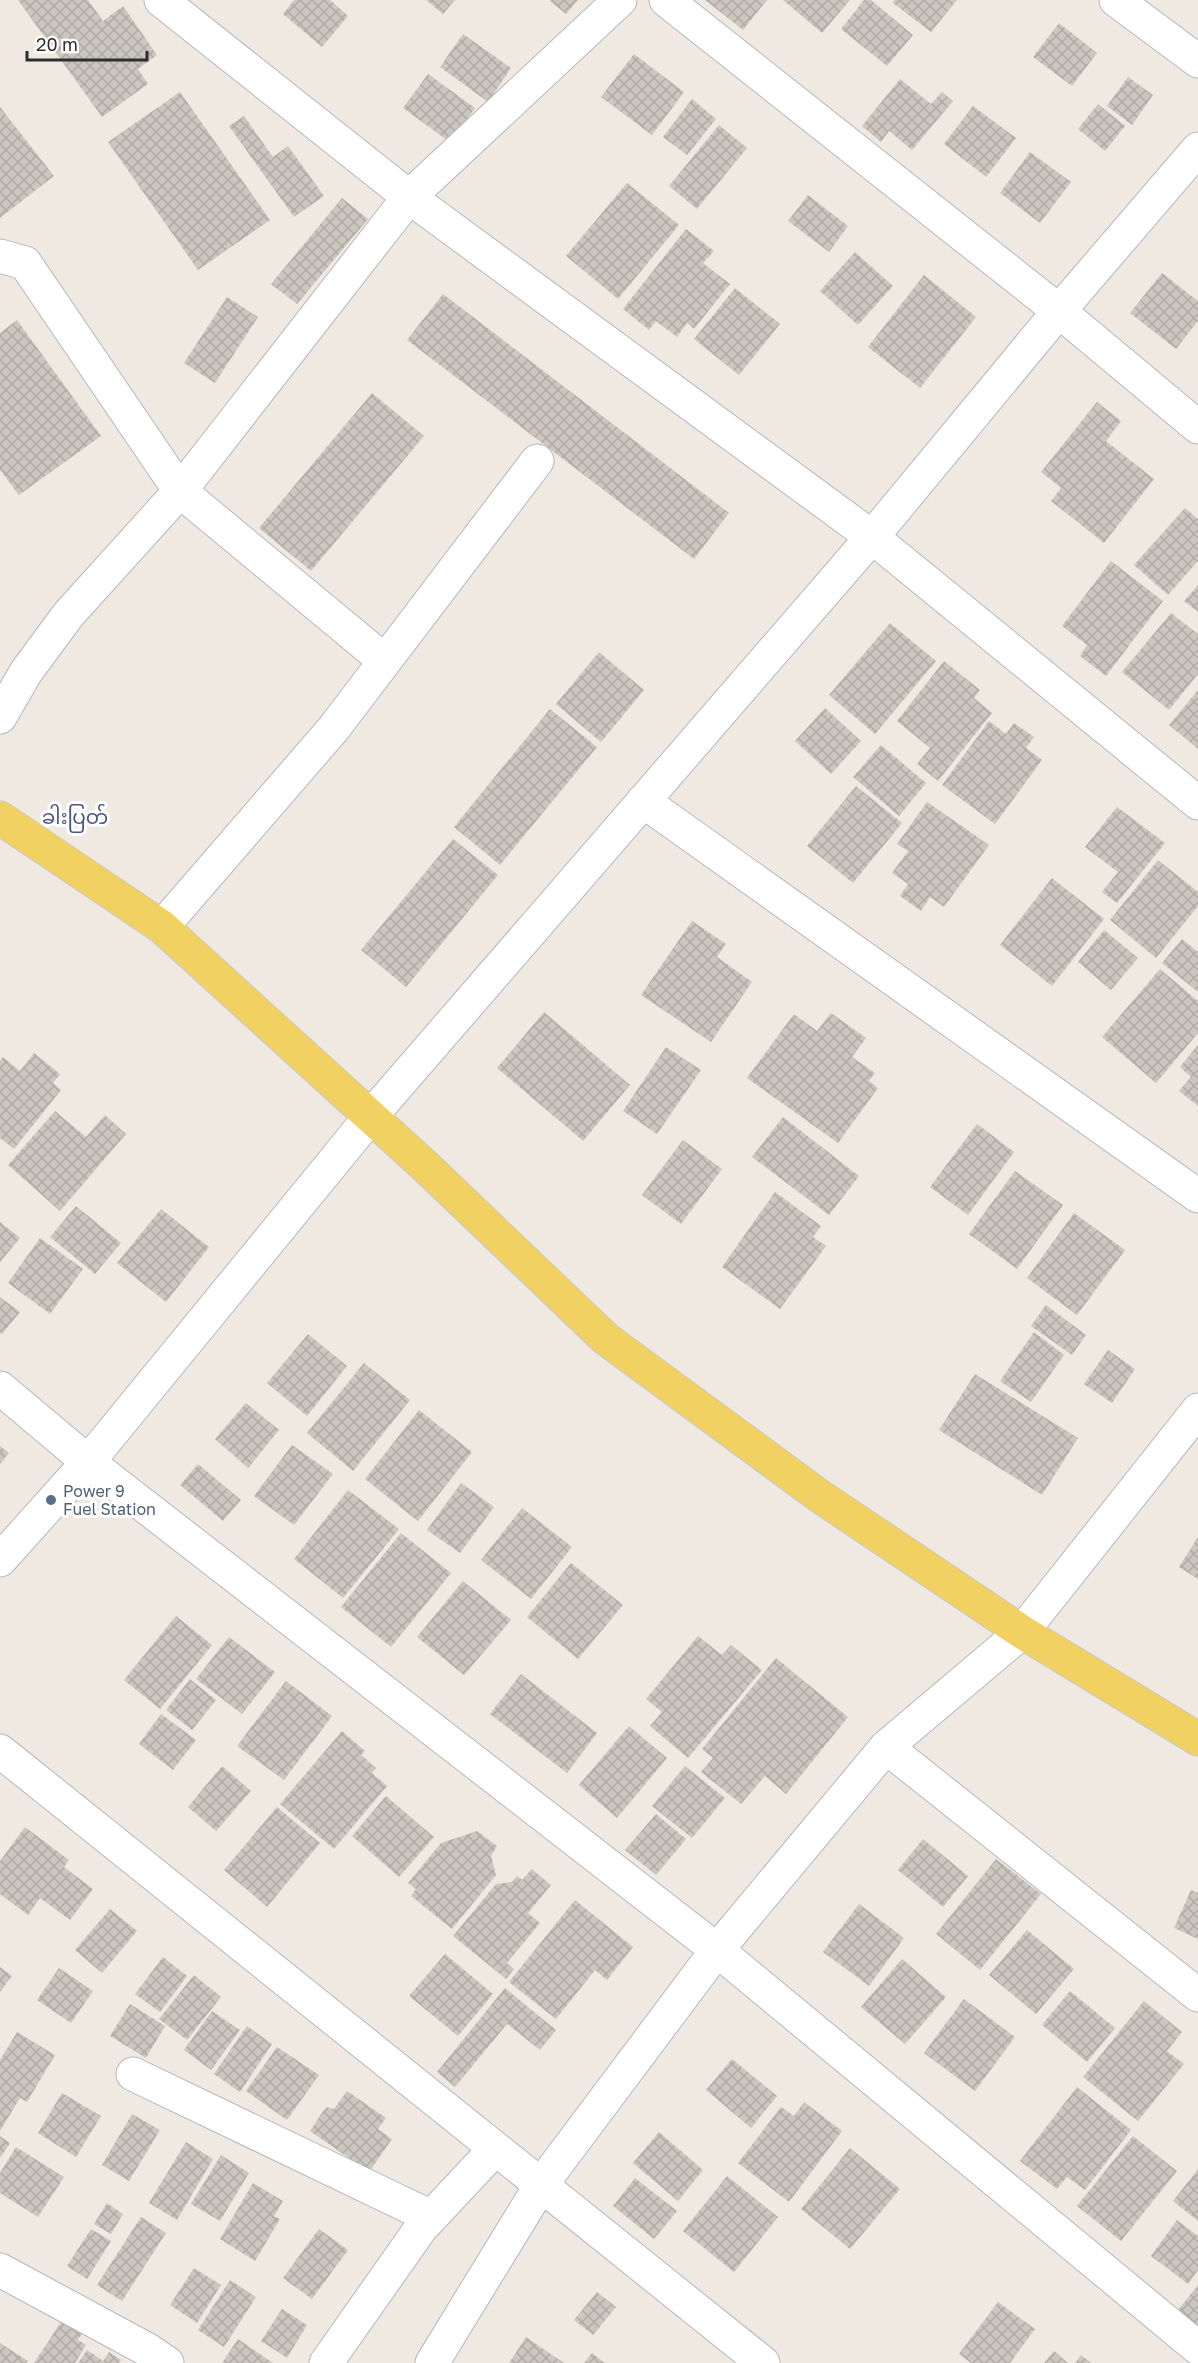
<svg xmlns="http://www.w3.org/2000/svg" width="1198" height="2363" viewBox="0 0 1198 2363" font-family="'Golos Text','Noto Sans Myanmar',sans-serif">
<style>
.building{fill:url(#building-cross-hatch)}
.lines{fill:none;stroke-linecap:round;stroke-linejoin:round}
.street-casing{stroke:#b4b7c1;stroke-width:35}
.primary-casing{stroke:#c9c9c9;stroke-width:35}
.street{stroke:#fff;stroke-width:33}
.primary{stroke:#f2d163;stroke-width:33}
.service-dot{fill:#5c6f8a;stroke:#fff;stroke-width:2}
.labels{text-anchor:middle;stroke-width:6;stroke-linejoin:round;paint-order:stroke}
.service-label{font-size:16px;fill:#4e5e75;stroke:#fff;text-anchor:start}
.quarter-label{font-size:20px;fill:#4d5680;stroke:#fff}
</style>
<defs>
<pattern id="building-cross-hatch" width="8" height="8" patternUnits="userSpaceOnUse" patternTransform="scale(1.5)"><rect width="8" height="8" fill="#cbc7bf"/><path d="M0 0l8 8M0 8l8-8" fill="none" stroke="#afaba4"/></pattern>
</defs>
<rect width="100%" height="100%" fill="#efe9e1"/>
<path class="building" d="M18,0h70l15,21 20,-15 34,49 -19,14 10,15 -46,33z
M294,0h36l18,16 -26,31 -39,-33z
M426,0h29l-12,14z
M552,0h26l-12,14 -16,-13z
M705,0h62l-24,30z
M783,0h67l-28,33z
M864,0h7l42,35 -26,31 -46,-37z
M894,0h63l-26,32 -38,-29z
M1059,23l38,30 -25,33 -39,-29z
M463,34l48,34 -23,34 -48,-35z
M634,54l50,38 -32,43 -51,-38z
M428,74l47,34 -24,35 -48,-35z
M1128,77l25,18 -21,30 -25,-19z
M900,79l31,25 11,-12 11,9 -41,49 -23,-19 -8,11 -19,-16z
M180,92l90,128 -72,50 -90,-128z
M692,99l24,20 -29,36 -24,-18z
M1098,104l27,22 -20,25 -27,-22z
M973,106l43,32 -30,39 -42,-33z
M0,107l54,69 -54,42z
M244,116l29,41 15,-11 36,50 -30,21 -65,-91z
M719,125l28,23 -50,61 -28,-23z
M1030,152l41,30 -31,41 -40,-30z
M627,183l52,42 -61,74 -52,-43z
M808,195l40,31 -19,26 -41,-31z
M342,198l26,21 -71,85 -26,-20z
M686,229l28,22 -11,12 27,21 -36,45 -7,-6 -10,14 -21,-16 -7,9 -26,-21z
M855,252l38,34 -35,39 -38,-34z
M1162,273l36,28v20l-22,28 -46,-36z
M924,275l52,42 -56,71 -52,-41z
M735,288l45,36 -41,51 -45,-36z
M443,294l286,219 -35,46 -287,-219z
M227,297l31,20 -43,66 -31,-20z
M17,320l84,116 -82,59 -19,-25v-137z
M372,393l52,43 -113,135 -52,-43z
M1097,402l24,19 -15,20 48,38 -50,64 -53,-42 10,-13 -20,-16z
M1185,508l13,11v42l-30,34 -34,-30z
M1111,561l52,40 -57,75 -26,-20 7,-11 -25,-19z
M1198,585v27l-14,-11z
M1171,613l27,21v40l-29,36 -47,-38z
M890,623l46,38 -61,73 -46,-39z
M599,652l45,38 -43,52 -45,-38z
M944,661l36,29 -6,8 18,15 -54,68 -21,-17 13,-16 -33,-27z
M1198,690v59l-29,-24z
M825,708l36,33 -30,33 -36,-33z
M550,709l47,38 -97,118 -46,-38z
M989,721l17,13 8,-11 20,14 -8,11 16,12 -47,64 -53,-39z
M881,745l45,38 -27,33 -46,-39z
M856,786l46,37 -49,60 -46,-37z
M927,802l62,43 -45,62 -14,-10 -9,14 -21,-15 8,-12 -16,-11 16,-22 -11,-7z
M1117,807l48,36 -48,60 -15,-11 16,-20 -33,-25z
M453,839l45,36 -92,112 -45,-37z
M1158,860l40,32v14l-42,52 -46,-38z
M1052,878l52,41 -52,67 -52,-41z
M692,921l34,23 -9,13 35,25 -41,60 -70,-47z
M1104,930l34,28 -27,32 -33,-28z
M1182,939l16,13v40l-36,-29z
M1160,969l38,32v32l-42,50 -54,-46z
M544,1012l86,73 -47,56 -86,-73z
M831,1013l35,25 -14,19 23,16 -6,8 9,7 -40,55 -91,-65 47,-64 23,17z
M1198,1045v61l-19,-15 12,-14 -11,-10z
M666,1047l35,23 -44,64 -34,-23z
M34,1053l26,21 -7,9 8,7 -47,59 -14,-11v-77l3,-4 17,14z
M55,1111l31,26 19,-22 21,19 -66,77 -52,-46z
M783,1117l76,59 -30,39 -77,-58z
M977,1124l37,28 -46,63 -38,-28z
M683,1140l39,29 -41,55 -39,-29z
M1015,1171l48,34 -46,64 -48,-35z
M775,1192l46,34 -8,11 13,9 -46,63 -58,-42z
M76,1206l45,37 -26,31 -45,-37z
M161,1209l48,38 -43,55 -49,-39z
M1074,1213l51,37 -48,65 -50,-37z
M0,1222l20,16 -20,24z
M40,1238l43,31 -33,45 -42,-31z
M0,1297l20,15 -18,22 -2,-2z
M1046,1305l40,30 -14,20 -41,-29z
M1034,1332l30,23 -33,47 -31,-21z
M308,1334l39,32 -40,50 -40,-33z
M1108,1350l27,19 -23,34 -28,-19z
M364,1363l46,37 -57,71 -46,-38z
M975,1374l103,64 -36,57 -103,-65z
M246,1403l33,27 -31,38 -33,-29z
M419,1410l53,42 -54,69 -53,-42z
M292,1445l41,29 -39,51 -40,-29z
M0,1446l9,7 -9,11z
M198,1464l43,36 -18,21 -43,-36z
M461,1483l33,24 -34,46 -33,-23z
M348,1490l51,39 -56,69 -49,-39z
M522,1508l50,39 -41,52 -50,-39z
M401,1533l50,40 -60,74 -50,-40z
M1198,1537v42l-19,-12z
M571,1563l52,42 -45,54 -51,-42z
M463,1581l48,39 -47,55 -47,-38z
M176,1616l36,29 -52,64 -36,-29z
M698,1636l24,19 9,-10 31,25 -74,88 -38,-32 12,-14 -16,-13z
M229,1637l46,35 -33,42 -46,-35z
M776,1658l72,59 -62,77 -21,-18 -24,28 -40,-32 12,-14 -11,-9z
M521,1674l76,59 -30,40 -77,-59z
M190,1679l26,21 -24,30 -26,-20z
M286,1681l46,35 -48,64 -47,-34z
M161,1714l35,26 -23,30 -34,-26z
M629,1726l38,32 -50,60 -38,-33z
M342,1731l23,20 -4,4 15,13 -4,5 15,13 -53,63 -54,-45z
M222,1766l29,25 -35,40 -28,-24z
M685,1766l40,32 -33,40 -40,-32z
M386,1796l48,41 -35,40 -47,-41z
M277,1807l43,36 -53,64 -43,-37z
M656,1814l30,25 -30,36 -31,-25z
M25,1827l44,33 -5,7 29,22 -23,31 -30,-22 -12,17 -28,-21v-33z
M477,1831l20,15 -6,10 5,19 -44,54 -41,-33 5,-7 -8,-6 33,-40z
M923,1839l45,37 -25,31 -45,-37z
M996,1859l45,35 -61,76 -44,-36z
M532,1869l19,16 -23,28 12,10 -33,40 7,6 -8,10 -53,-43 43,-52 16,-2 5,-6 5,4z
M1191,1890l7,3v46l-24,-11z
M575,1900l58,47 -26,33 -12,-10 -39,49 -47,-37z
M859,1904l45,34 -35,48 -46,-34z
M110,1909l27,22 -35,42 -27,-23z
M1027,1930l47,39 -38,45 -47,-39z
M445,1954l48,40 -35,42 -49,-40z
M163,1957l24,19 -27,36 -25,-18z
M902,1959l44,38 -41,47 -44,-37z
M0,1967l12,9 -12,16z
M59,1968l34,23 -22,32 -34,-23z
M194,1975l27,22 -34,43 -28,-21z
M505,1988l51,42 -16,20 -33,-26 -52,63 -18,-15z
M1070,1991l45,37 -28,34 -45,-37z
M964,1999l51,38 -40,54 -51,-38z
M1144,2001l38,31 -15,19 17,13 -46,57 -55,-44z
M130,2004l35,22 -19,32 -36,-22z
M212,2011l28,19 -29,40 -27,-20z
M247,2026l25,18 -32,48 -26,-18z
M17,2032l38,23 -28,47 -7,-4 -20,33v-71z
M277,2047l42,28 -32,45 -41,-29z
M732,2059l45,37 -26,32 -45,-38z
M1077,2087l54,43 -46,60 -18,-13 -10,12 -37,-28z
M347,2091l39,27 -8,11 14,10 -23,33 -59,-41 16,-24 8,2z
M62,2093l39,23 -25,41 -38,-24z
M804,2102l38,29 -53,71 -51,-39 43,-56 13,9z
M132,2114l28,16 -31,51 -27,-16z
M659,2132l44,38 -25,31 -45,-38z
M0,2136l10,7 -10,15z
M1133,2136l44,35 -56,70 -44,-35z
M186,2142l27,17 -36,61 -28,-17z
M16,2147l48,30 -26,40 -38,-24v-20z
M850,2148l50,41 -50,60 -49,-40z
M221,2155l28,18 -29,48 -29,-17z
M1198,2169v52l-25,-20z
M727,2176l51,41 -44,55 -51,-41z
M635,2178l42,33 -23,28 -41,-33z
M253,2183l30,18 -9,15 6,3 -25,42 -35,-22z
M107,2203l16,11 -12,20 -17,-10z
M141,2217l25,16 -44,68 -25,-16z
M1177,2220l21,16v34l-10,14 -37,-28z
M91,2229l20,12 -24,38 -20,-13z
M319,2229l29,21 -36,49 -29,-21z
M194,2268l27,17 -24,38 -27,-18z
M230,2280l26,17 -32,50 -26,-17z
M1198,2285v41l-20,-16z
M597,2292l19,15 -23,28 -19,-15z
M998,2302l37,27 -25,34h-39l-12,-9z
M282,2309l25,16 -20,33 -26,-17z
M63,2319l20,13 -5,8 8,5 -11,18h-41z
M526,2337l38,26h-55z
M238,2339l35,24h-51z
M0,2343l28,18 -2,2h-26z
M87,2350l16,11 6,-9 12,8 -2,3h-41z
M1054,2351l14,12h-24z
M592,2353l13,10h-21z
M1081,2355l10,8h-16z"/>
<g class="lines">
<g class="street-casing">
<path id="street" d="M161,0l248,197 463,340 326,266
M666,0l393,311 139,116
M1116,0l82,61
M0,256l25,7 155,228 205,170
M0,717l26,-45 42,-57 112,-124 229,-294 211,-197
M643,801l555,395
M162,927l172,-199 203,-267
M0,1388l88,74 629,488 481,398
M0,1560l88,-98 283,-346 501,-579 187,-226 139,-162
M886,1747l312,248
M0,1751l763,612
M133,2074l298,143
M0,2270l148,80 19,13
M326,2363l95,-135 74,-79
M432,2363l109,-178 176,-235 169,-203 136,-115 176,-222"/>
</g>
<g class="primary-casing">
<path id="primary" d="M0,818l162,109 264,240 180,172 212,156 204,137 176,107"/>
</g>
<use href="#street" class="street"/>
<use href="#primary" class="primary"/>
</g>
<circle class="service-dot" cx="51" cy="1500" r="6"/>
<g class="labels">
<g class="service-label">
<text x="63" y="1497">Power 9<tspan x="63" dy="18">Fuel Station</tspan></text>
</g>
<g class="quarter-label">
<text x="75" y="824">ခါးပြတ်</text>
</g>
</g>
<path d="M27 51v9h120v-9" fill="none" stroke="#2e2e2e" stroke-width="3"/>
<text x="36" y="51" font-size="18" fill="#2e2e2e" stroke="#ffffff" stroke-width="4.5" paint-order="stroke">20 m</text>
</svg>
